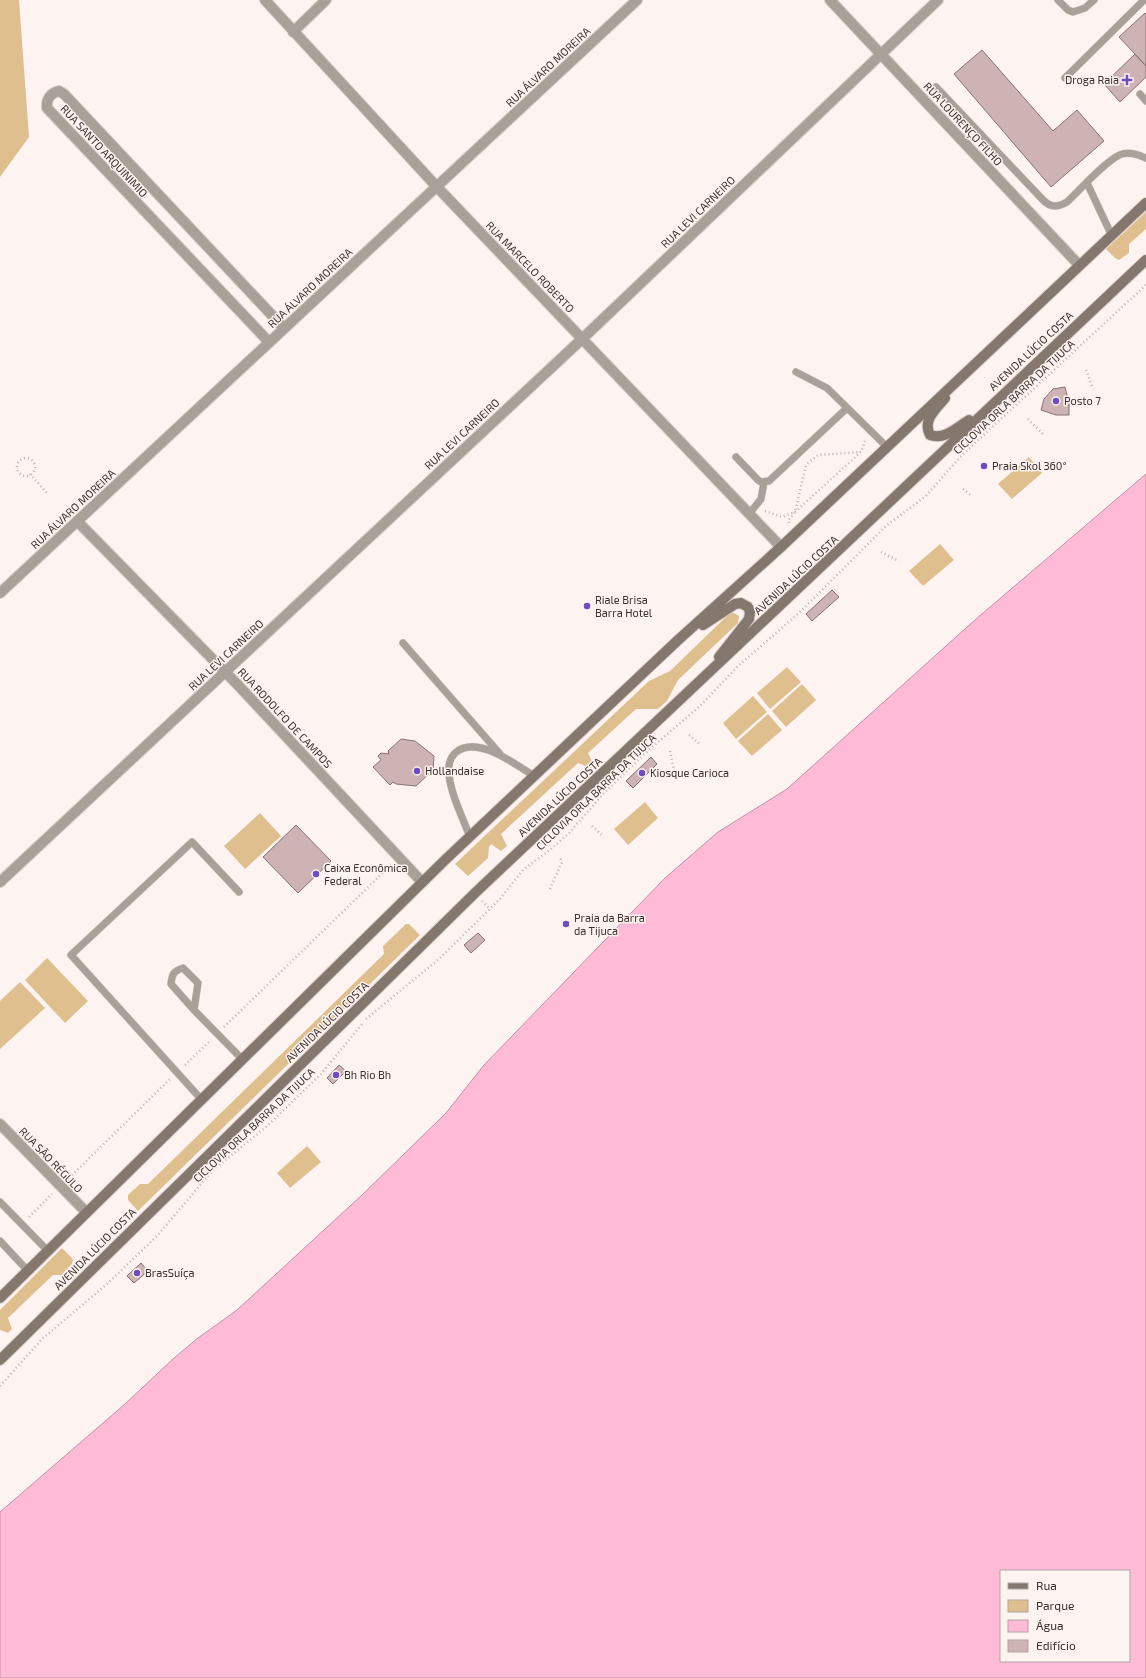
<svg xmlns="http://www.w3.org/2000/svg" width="1146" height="1678" viewBox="0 0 1146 1678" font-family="'Exo 2',sans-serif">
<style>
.green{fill:#e0bf8f}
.water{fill:#ffbad5;stroke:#c491a3;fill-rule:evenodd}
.building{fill:#cdb3b4;stroke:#897172}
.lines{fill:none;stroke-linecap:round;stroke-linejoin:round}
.lane-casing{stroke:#dad0cd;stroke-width:8}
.street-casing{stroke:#dad0cd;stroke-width:12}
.secondary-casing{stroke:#dad0cd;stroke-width:12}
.path{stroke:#beb4b2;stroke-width:2.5;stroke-dasharray:1 3;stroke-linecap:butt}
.lane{stroke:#a9a09a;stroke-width:7}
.street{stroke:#a9a09a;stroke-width:10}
.secondary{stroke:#84776e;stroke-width:10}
.poi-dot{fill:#6f4bc3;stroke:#fdf3f0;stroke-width:1.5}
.labels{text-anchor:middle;stroke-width:3;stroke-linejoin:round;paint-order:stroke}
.street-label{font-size:11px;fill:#3a302e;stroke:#fdf3f0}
.poi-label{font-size:11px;fill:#3a302e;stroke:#fdf3f0;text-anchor:start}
</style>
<rect width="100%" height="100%" fill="#fdf3f0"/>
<path class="green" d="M0,0h19l10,137 -29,40z
M1146,212v17l-17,15v9l-10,7 -4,-2 -9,-9z
M1029,457l13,16 -30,26 -14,-15z
M940,544l14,16 -31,26 -14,-15z
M730,613h4l5,3 -1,7 -60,57 -11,21 -9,8h-22l-48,44 6,12 -3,3 -13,-5 -77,71 6,12 -6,5 -10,-7 -2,3 -1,11 -20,18 -13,-12 194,-183 21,-10z
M787,667l14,15 -31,27 -13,-16z
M802,684l14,16 -30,27 -14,-16z
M753,696l14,16 -31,27 -13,-16z
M768,714l14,16 -30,26 -14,-15z
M645,802l13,16 -30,27 -14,-16z
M260,813l21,23 -36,33 -21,-23z
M406,924h3l11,11 -282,276 -10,-11v-5l12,-11h8l236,-230 -1,-8z
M47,958l41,43 -23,22 -40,-43z
M20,982l25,26 -45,41v-48z
M307,1146l14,16 -31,26 -13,-15z
M62,1248l11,11 -1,5 -11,11h-8l-45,43 4,11 -4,4 -8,-3v-20z"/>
<path class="water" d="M1146,474v1204h-1146v-166l125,-108 49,-46 24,-20 39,-28 125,-115 84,-82 38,-48 181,-187 53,-46 69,-43 189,-170zM1001,1571h128v90h-128z"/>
<path class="building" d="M1145,13l1,1v52l-27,-29z
M982,50l71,81 24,-21 27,31 -53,46 -97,-113z
M1135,54l11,12v11l-26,25 -16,-18z
M1065,387l4,16v12h-13l-15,-5 3,-11 9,-10z
M832,590l7,7 -27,24 -6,-7z
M401,739l14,2 19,15 -1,14 -17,16 -20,-2 -3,-2 -3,3 -17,-18 8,-7 -3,-4 3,-3 8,1 -1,-3z
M651,757l6,7 -24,24 -7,-7z
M296,825l35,36 -33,32 -35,-36z
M478,933l7,7 -14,13 -7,-8z
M339,1065l7,6 -13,13 -6,-6z
M141,1263l7,8 -14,12 -7,-7z"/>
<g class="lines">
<g class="lane-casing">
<path id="lane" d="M1058,0l10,10 5,2 12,-4 9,-8
M1065,78l79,-78
M936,87l108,114c8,7 14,6 23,1 12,-11 41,-44 55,-48 7,-2 17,1 24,4
M1140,94l6,7
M1087,183l24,51
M796,372l31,16 59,58
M736,457l22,23 3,2 8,-1 78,-73
M749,514l12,-15 3,-17
M403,643l97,111
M470,837c-7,-19 -23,-50 -21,-70 0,-5 3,-11 6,-14 21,-19 60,11 79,23
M183,968l15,15 -4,27 -23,-26c1,-9 2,-13 12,-16z
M194,1010l48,49
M201,1099l-130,-144 121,-113 47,50
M0,1202l47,48
M0,1241l28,30"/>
</g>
<g class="street-casing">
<path id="street" d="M265,0l172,187 344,360
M830,0l249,265
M293,32l33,-32
M269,342l-222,-234c-1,-8 3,-15 12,-17l5,3 220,234
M77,521l160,163 185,198
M0,593l637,-593
M0,882l582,-543 356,-339
M0,1124l86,88"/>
</g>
<g class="secondary-casing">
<path id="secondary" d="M945,398c-9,11 -23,22 -15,37 15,5 26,-7 39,-15
M703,625l32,-21 6,-1 7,4 2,5 -1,7 -30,38
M0,1298l445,-438 232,-219 104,-94 365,-344
M0,1360l475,-467 671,-633"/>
</g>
<path class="path" d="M1086,370l7,19
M1028,419l15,15
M17 467a9 9 0 1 1 18 0a9 9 0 1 1-18 0Z
M30,474l17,19
M963,489l9,7
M765,511l17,6 13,-5 66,-60 4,-11
M789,523l-1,-2 7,-9 11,-47 12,-10 43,-3
M881,552l18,9
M689,735l12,10
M670,751l4,19
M592,826l12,11
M550,889l12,-27 -2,-4
M482,901l8,8
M366,1019l73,-60 60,-59 24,-30 28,-21 18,-16 36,-41 45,-43 50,-43 37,-39 62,-54 87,-87 40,-30 36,-41 184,-170
M224,1027l167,-162
M185,1065l25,-24
M69,1178l101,-99
M29,1217l23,-23
M0,1386l42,-47 65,-55 50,-48 56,-66 52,-42 56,-54 42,-51"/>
<use href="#lane" class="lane"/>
<use href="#street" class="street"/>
<use href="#secondary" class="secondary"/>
</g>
<g class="poi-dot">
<path d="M1125 74h4v4h4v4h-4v4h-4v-4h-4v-4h4z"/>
<circle cx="1056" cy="401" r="4"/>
<circle cx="984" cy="466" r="4"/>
<circle cx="587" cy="606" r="4"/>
<circle cx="417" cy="771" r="4"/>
<circle cx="642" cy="773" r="4"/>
<circle cx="316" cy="874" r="4"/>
<circle cx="566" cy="924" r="4"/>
<circle cx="336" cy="1075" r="4"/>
<circle cx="137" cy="1273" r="4"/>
</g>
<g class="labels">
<g class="street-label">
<text transform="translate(548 67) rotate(-43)" y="4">RUA ÁLVARO MOREIRA</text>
<text transform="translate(963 124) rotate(47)" y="4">RUA LOURENÇO FILHO</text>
<text transform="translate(104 151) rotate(47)" y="4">RUA SANTO ARQUINIMIO</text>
<text transform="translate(698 212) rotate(-44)" y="4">RUA LEVI CARNEIRO</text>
<text transform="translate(530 267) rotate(46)" y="4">RUA MARCELO ROBERTO</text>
<text transform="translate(310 288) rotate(-43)" y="4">RUA ÁLVARO MOREIRA</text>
<text transform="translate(1031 351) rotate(-43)" y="4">AVENIDA LÚCIO COSTA</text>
<text transform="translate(1014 397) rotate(-43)" y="4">CICLOVIA ORLA BARRA DA TIJUCA</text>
<text transform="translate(462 434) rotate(-43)" y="4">RUA LEVI CARNEIRO</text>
<text transform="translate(73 509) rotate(-43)" y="4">RUA ÁLVARO MOREIRA</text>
<text transform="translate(796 575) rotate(-43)" y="4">AVENIDA LÚCIO COSTA</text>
<text transform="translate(226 655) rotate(-43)" y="4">RUA LEVI CARNEIRO</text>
<text transform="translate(285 718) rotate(47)" y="4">RUA RODOLFO DE CAMPOS</text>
<text transform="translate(596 792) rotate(-44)" y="4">CICLOVIA ORLA BARRA DA TIJUCA</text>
<text transform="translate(560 797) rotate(-43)" y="4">AVENIDA LÚCIO COSTA</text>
<text transform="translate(327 1022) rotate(-44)" y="4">AVENIDA LÚCIO COSTA</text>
<text transform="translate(254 1125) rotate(-43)" y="4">CICLOVIA ORLA BARRA DA TIJUCA</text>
<text transform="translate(51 1160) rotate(46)" y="4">RUA SÃO RÉGULO</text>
<text transform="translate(95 1249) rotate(-45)" y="4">AVENIDA LÚCIO COSTA</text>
</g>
<g class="poi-label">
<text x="1119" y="84" text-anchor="end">Droga Raia</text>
<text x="1064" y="405">Posto 7</text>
<text x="992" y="470">Praia Skol 360°</text>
<text x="595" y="604">Riale Brisa<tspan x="595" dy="13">Barra Hotel</tspan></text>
<text x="425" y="775">Hollandaise</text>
<text x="650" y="777">Kiosque Carioca</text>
<text x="324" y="872">Caixa Econômica<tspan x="324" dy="13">Federal</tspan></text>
<text x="574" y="922">Praia da Barra<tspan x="574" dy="13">da Tijuca</tspan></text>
<text x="344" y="1079">Bh Rio Bh</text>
<text x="145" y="1277">BrasSuíça</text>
</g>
</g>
<rect x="1000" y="1570" width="130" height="92" fill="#fdf3f0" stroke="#afa5a2"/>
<rect x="1008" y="1583" width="20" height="6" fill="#84776e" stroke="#afa5a2"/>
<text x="1036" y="1590" font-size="12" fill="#3a302e">Rua</text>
<rect x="1008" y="1600" width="20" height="12" fill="#e0bf8f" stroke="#afa5a2"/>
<text x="1036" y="1610" font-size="12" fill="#3a302e">Parque</text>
<rect x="1008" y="1620" width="20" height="12" fill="#ffbad5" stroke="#afa5a2"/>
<text x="1036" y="1630" font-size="12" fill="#3a302e">Água</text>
<rect x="1008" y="1640" width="20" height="12" fill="#cdb3b4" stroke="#afa5a2"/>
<text x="1036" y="1650" font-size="12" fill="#3a302e">Edifício</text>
</svg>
